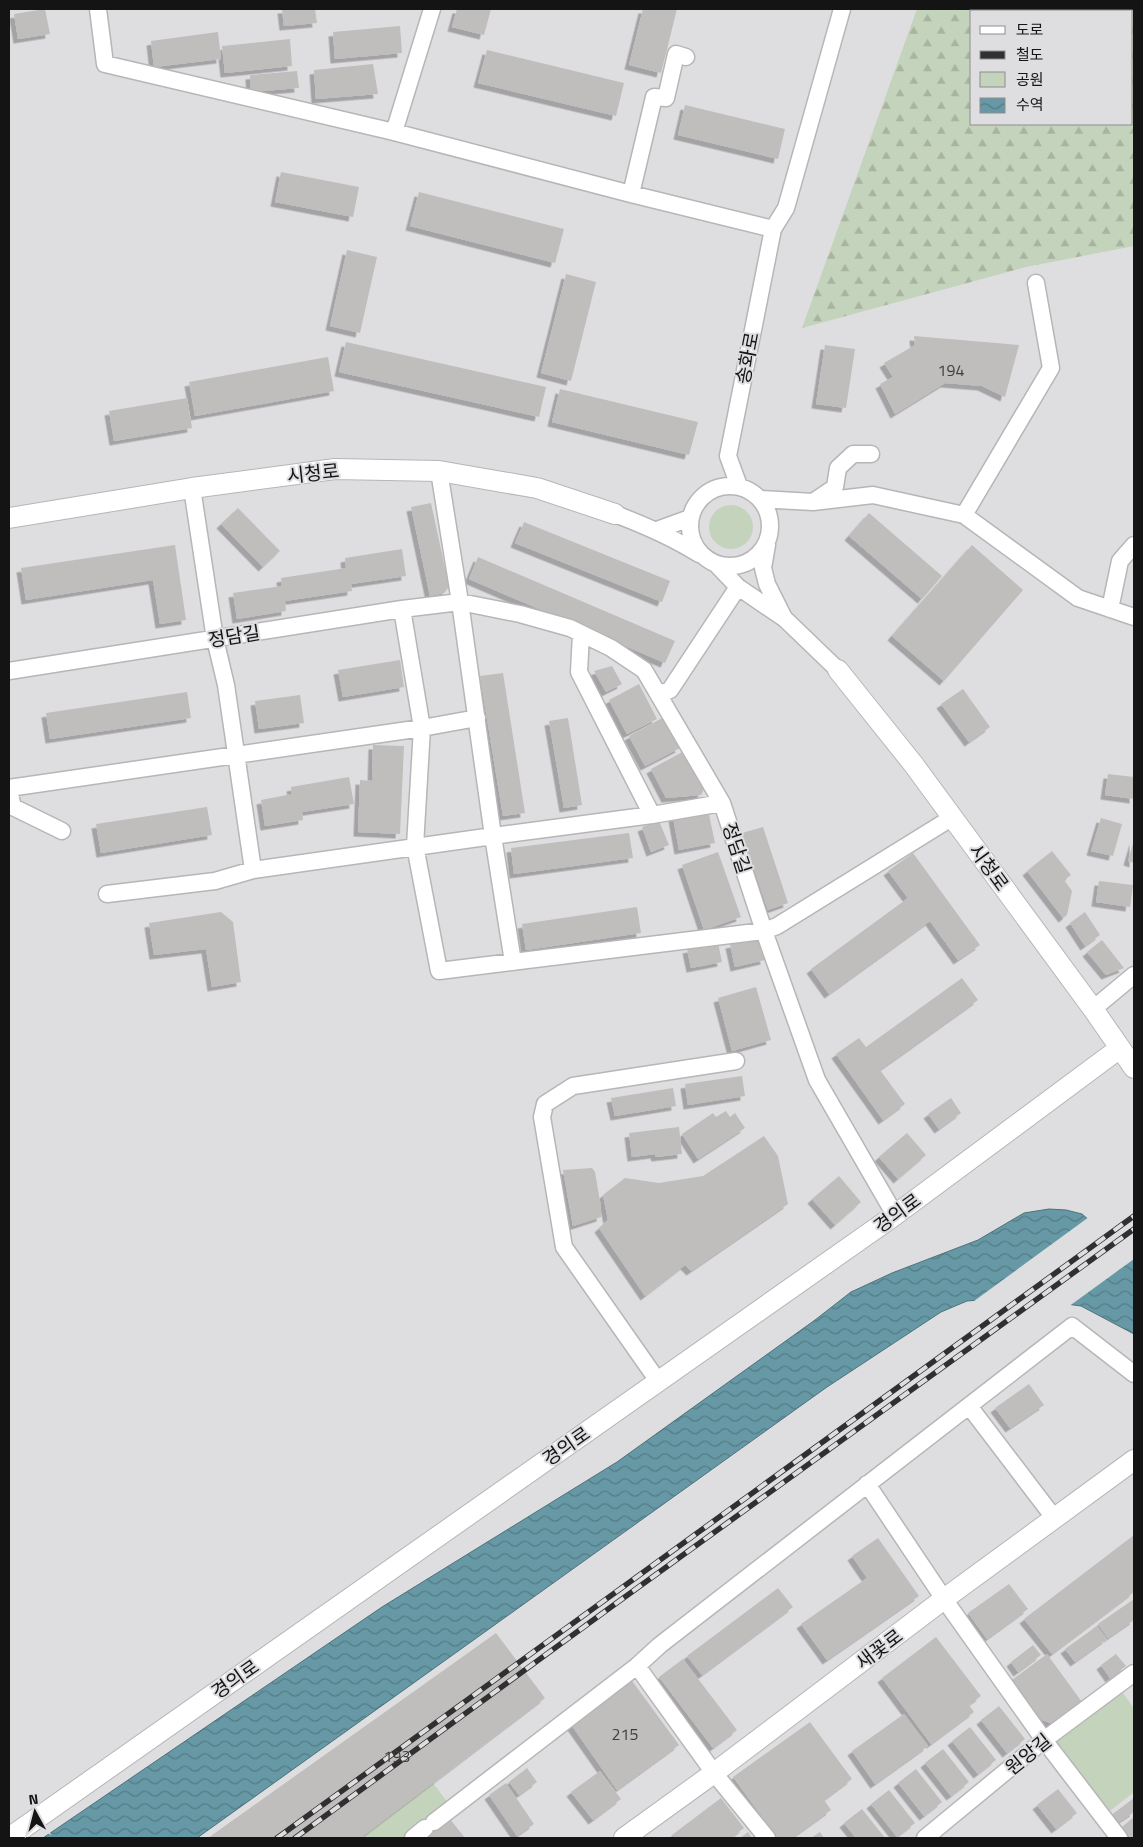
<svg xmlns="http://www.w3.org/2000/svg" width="1143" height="1847" viewBox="0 0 1143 1847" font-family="'Titillium Web','Noto Sans KR',sans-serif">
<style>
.green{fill:#c4d3bb}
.forest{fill:url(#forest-firs);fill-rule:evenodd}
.water{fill:url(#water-waves);stroke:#4d717a}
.pier{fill:#dedee1}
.building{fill:#bfbebc;filter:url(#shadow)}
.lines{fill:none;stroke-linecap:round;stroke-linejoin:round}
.minor-casing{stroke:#b6b6b8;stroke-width:19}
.tertiary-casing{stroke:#b6b6b8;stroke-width:22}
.minor{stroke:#fff;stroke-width:16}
.tertiary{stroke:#fff;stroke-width:20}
.rail-casing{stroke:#303031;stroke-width:5.5}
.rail{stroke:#dedee1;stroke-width:4;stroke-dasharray:11;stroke-linecap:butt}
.labels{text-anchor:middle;stroke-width:4;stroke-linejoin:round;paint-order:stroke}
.number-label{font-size:16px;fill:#3f3e3f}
.street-label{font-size:19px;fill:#141415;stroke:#dedee1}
</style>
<defs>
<pattern id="forest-firs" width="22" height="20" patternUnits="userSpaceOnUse" patternTransform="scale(1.25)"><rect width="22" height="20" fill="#c4d3bb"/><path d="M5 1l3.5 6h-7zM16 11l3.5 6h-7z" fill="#a8b4a0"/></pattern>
<pattern id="water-waves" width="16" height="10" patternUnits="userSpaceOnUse" patternTransform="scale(1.25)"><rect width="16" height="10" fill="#6699a5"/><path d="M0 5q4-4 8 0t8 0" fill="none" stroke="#537c85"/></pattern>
<filter id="shadow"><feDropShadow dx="-4.5" dy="4.5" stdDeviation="0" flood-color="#0004"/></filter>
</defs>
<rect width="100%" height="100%" fill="#dedee1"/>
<path class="green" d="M709 527a22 22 0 1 1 44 0a22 22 0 1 1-44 0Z
M1122,1692l12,16v84l-28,22 -53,-70z
M433,1783l15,20 -43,33 1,2h-46z"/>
<path class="forest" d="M917,9h217v237l-108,21 -224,61zM972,11h160v113h-160z"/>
<path class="water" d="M1049,1209l17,1 16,4 52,45v75l-53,-28 -65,-9 -49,4 -26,11 -114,75 -630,451h-154l339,-231 235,-145 198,-142 36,-28 41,-19 86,-33 46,-27z"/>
<path class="pier" d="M1089,1217l45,38v4l-66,48 -52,-7 -46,4z"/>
<path class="building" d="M45,9l5,25 -32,5 -4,-25z
M282,9h33l2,14 -33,3z
M457,9h34l-7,26 -32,-8z
M643,9h34l-16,64 -32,-8z
M400,26l2,27 -67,6 -2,-27z
M218,32l3,27 -67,8 -3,-26z
M290,39l2,27 -67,7 -3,-27z
M487,50l137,33 -8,33 -138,-33z
M373,64l5,30 -62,5 -2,-29z
M297,71l2,17 -48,4 -1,-17z
M685,105l100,24 -7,30 -100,-24z
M281,172l78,15 -6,30 -78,-15z
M419,192l145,37 -9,34 -145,-37z
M347,250l30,7 -17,76 -30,-7z
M566,274l30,8 -25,99 -30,-8z
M914,336l105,9 -14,52 -23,-11 -37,-3 -50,31 -15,-30 13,-7 -9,-14 31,-18z
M346,342l200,45 -7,30 -200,-45z
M825,345l30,4 -9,59 -30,-4z
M328,357l6,34 -139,25 -6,-34z
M560,389l138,33 -9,33 -137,-33z
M187,398l5,30 -78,13 -5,-30z
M431,503l18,84 -5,6 -14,3 -19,-89z
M238,508l42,43 -17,16 -42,-43z
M869,513l73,63 -20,23 -73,-63z
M524,522l146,59 -8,21 -147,-59z
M175,545l11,75 -26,4 -7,-44 -127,20 -5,-32z
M972,545l51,45 -79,91 -52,-45z
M402,549l4,27 -55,8 1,7 -67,10 1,10 -49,8 -4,-26 49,-7 -1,-8 65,-10 -1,-10z
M478,557l197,84 -10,22 -196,-84z
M400,660l4,27 -61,10 -5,-27z
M612,666l10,18 -16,8 -12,-21z
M503,673l22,140 -22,3 -23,-140z
M639,684l18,35 -30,15 -18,-34z
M963,689l27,38 -21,15 -28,-38z
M187,692l4,26 -141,21 -4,-26z
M300,695l4,28 -45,6 -4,-28z
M664,717l16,31 -35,18 -16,-30z
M568,718l14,87 -18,3 -15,-87z
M373,745l31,1 -4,88 -42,-2 2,-52 12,1z
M686,750l19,37 -4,8 -35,3 -15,-29z
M1108,774l26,3v22l-29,-4z
M349,777l5,27 -52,8 1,8 -38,6 -4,-26 31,-6 -1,-7z
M207,807l5,28 -111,18 -5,-29z
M708,810l7,33 -36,7 -6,-33z
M1101,818l21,6 -9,32 -22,-5z
M659,821l10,24 -18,7 -9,-25z
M763,827l25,76 -20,7 -26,-77z
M629,833l4,25 -119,16 -3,-26z
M1134,840v23l-6,-2z
M1052,851l19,24 -7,5 8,11 -5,24 -4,3 -36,-47z
M718,852l23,65 -37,13 -22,-65z
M913,853l67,92 -22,15 -28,-39 -101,73 -18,-25 97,-71 -20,-27z
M1099,881l34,4 -3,22 -34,-5z
M637,907l4,26 -115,17 -4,-26z
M221,912l12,10 8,60 -29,5 -6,-38 -52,6 -5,-32z
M1085,912l15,23 -15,11 -15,-23z
M761,938l4,22 -30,7 -5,-23z
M1102,940l22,28 -18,7 -19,-23z
M718,943l4,19 -31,6 -4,-19z
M962,978l16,22 -98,70 25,34 -22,16 -47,-66 23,-16 7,9z
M756,987l15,53 -39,11 -14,-53z
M742,1076l3,20 -57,9 -3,-21z
M673,1088l3,18 -61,10 -4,-18z
M951,1098l10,15 -22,16 -11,-15z
M726,1111l4,6 5,-4 10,15 -47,31 -16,-25 31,-21 3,4z
M679,1127l3,27 -26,3 -1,-3 -23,3 -3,-24z
M907,1133l19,22 -28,24 -19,-22z
M764,1136l14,20 10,48 -97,67 -6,-6 -40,31 -46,-68 9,-8 -5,-25 22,-17 34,5 44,-7z
M592,1168l3,4 6,35v10l-28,9 -10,-56z
M839,1176l22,26 -26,23 -23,-26z
M1029,1384l15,21 -34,23 -15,-20z
M1134,1535v57l-82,62 -28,-35z
M878,1538l41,58 -92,64 -26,-36 66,-46 -15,-22z
M1009,1584l19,25 -41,30 -19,-26z
M778,1588l15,19 -91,68 -15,-19z
M1134,1599v21l-26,18 -10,-14z
M1097,1626l10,13 -32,23 -10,-13z
M496,1633l49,65 -184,140h-153z
M936,1637l45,59 -12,9 5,7 -43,32 -49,-66z
M1033,1645l8,10 -23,17 -7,-10z
M1047,1654l35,48 -29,22 -11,-4 -30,-40z
M1116,1654l10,12 -16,12 -9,-13z
M683,1659l54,71 -24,18 -54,-71z
M630,1678l49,67 -62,45 -47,-67z
M999,1706l26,33 -18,14 -26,-33z
M904,1714l24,32 -53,38 -23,-33z
M810,1722l42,57 -28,21 7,10 -39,28h-14l-45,-61z
M970,1727l26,33 -18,14 -26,-33z
M943,1749l26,33 -18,14 -26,-33z
M527,1768l10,14 -18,13 -10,-13z
M916,1769l26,33 -18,14 -26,-33z
M600,1771l21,28 -28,21 -22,-28z
M506,1783l28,41 -17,12 -28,-41z
M1058,1789l19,24 -21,16 -19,-24z
M889,1790l26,33 -18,14 -26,-33z
M721,1798l23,30 -13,10h-56l-3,-3z
M1134,1798v14l-18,12 -6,-8z
M862,1809l23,29h-29l-12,-15z
M1134,1817v21h-3l-9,-11z
M450,1819l15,19h-40z
M748,1832l4,6h-12z
M820,1832l4,6h-13z"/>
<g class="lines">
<g class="minor-casing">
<path id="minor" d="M98,9l7,55 289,68 237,62 142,35 13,-21 56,-199
M394,132l38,-123
M631,194l23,-97 12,1 10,-44 10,3
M690 526a40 40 0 1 1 80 0a40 40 0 1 1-80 0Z
M739,486l-11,-30 45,-227
M192,488l23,151 11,46 27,185
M760,499l53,3 22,-15 3,-19 15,-14h18
M813,502l60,-7 91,20 114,83 56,19
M615,514c29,11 57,23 84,40
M964,515l87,-147 -15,-85
M657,530l33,-12
M767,545l-4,23 4,16 17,34
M716,564l22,23 47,32 53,51
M402,609l20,119 -7,118 24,125 325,-40 13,-5 176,-109
M1110,609l10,-48 14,-16
M581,634l-2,38 73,143
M9,671l393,-62 58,-7 -21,-131
M660,694l10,-4 68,-103
M9,788l413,-60 55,-10
M9,791l4,16 49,24
M722,803l-70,12 -159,21 -33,-234 60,12 50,14 41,20 33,22 78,133 42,128 53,149 78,135
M107,894l108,-13 38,-11 240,-34 20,126
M1093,1009l41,-34
M658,1381l-94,-134 -22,-130 3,-13 28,-18 163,-25
M969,1406l86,113
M867,1484l77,115 100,141 75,98
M637,1666l77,107 53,65
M434,1822l203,-156 23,-21 412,-319 62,48
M413,1838l12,-10
M925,1838l119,-98 90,-67"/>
</g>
<g class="tertiary-casing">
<path id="tertiary" d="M9,518l183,-30 143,-19 104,2 98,17 78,26
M838,670l76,95 179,244 41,59
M9,1838l886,-623 225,-167
M624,1838l90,-65 230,-174 190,-139"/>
</g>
<use href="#minor" class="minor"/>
<use href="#tertiary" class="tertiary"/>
<g class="rail-casing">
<path id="rail" d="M277,1838l857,-622
M295,1838l316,-231 523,-378"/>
</g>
<use href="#rail" class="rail"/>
</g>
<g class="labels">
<g class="number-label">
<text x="951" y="376">194</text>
<text x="625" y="1740">215</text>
<text x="397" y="1762">193</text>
</g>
<g class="street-label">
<text transform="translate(747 358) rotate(-79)" y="7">송화로</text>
<text transform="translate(313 473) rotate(-6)" y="7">시청로</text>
<text transform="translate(234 636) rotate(-9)" y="7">정담길</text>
<text transform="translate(737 848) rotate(72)" y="7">정담길</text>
<text transform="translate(989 867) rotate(54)" y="7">시청로</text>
<text transform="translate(897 1213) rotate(-36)" y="7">경의로</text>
<text transform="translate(566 1446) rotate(-35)" y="7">경의로</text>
<text transform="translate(879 1649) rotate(-37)" y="7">새꽃로</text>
<text transform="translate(235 1679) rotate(-35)" y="7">경의로</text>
<text transform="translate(1028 1754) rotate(-39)" y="7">원앙길</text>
</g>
</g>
<rect width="1143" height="1847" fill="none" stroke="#141415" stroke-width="20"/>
<rect x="970" y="10" width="162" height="115" fill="#dedee1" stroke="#8d8d8f"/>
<rect x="980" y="26" width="25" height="8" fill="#ffffff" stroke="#8d8d8f"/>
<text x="1016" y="35" font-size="15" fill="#141415">도로</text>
<rect x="980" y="51" width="25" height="8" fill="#303031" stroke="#8d8d8f"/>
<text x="1016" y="60" font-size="15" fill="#141415">철도</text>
<rect x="980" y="72" width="25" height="15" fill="#c4d3bb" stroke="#8d8d8f"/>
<text x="1016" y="85" font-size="15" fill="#141415">공원</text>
<rect x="980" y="98" width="25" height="15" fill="url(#water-waves)" stroke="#8d8d8f"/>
<text x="1016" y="110" font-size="15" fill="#141415">수역</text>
<g transform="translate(35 1812) rotate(353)" stroke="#dedee1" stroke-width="4" paint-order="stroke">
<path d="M0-4L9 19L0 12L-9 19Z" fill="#141415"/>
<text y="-8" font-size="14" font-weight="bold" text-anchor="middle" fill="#141415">N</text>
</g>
</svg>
